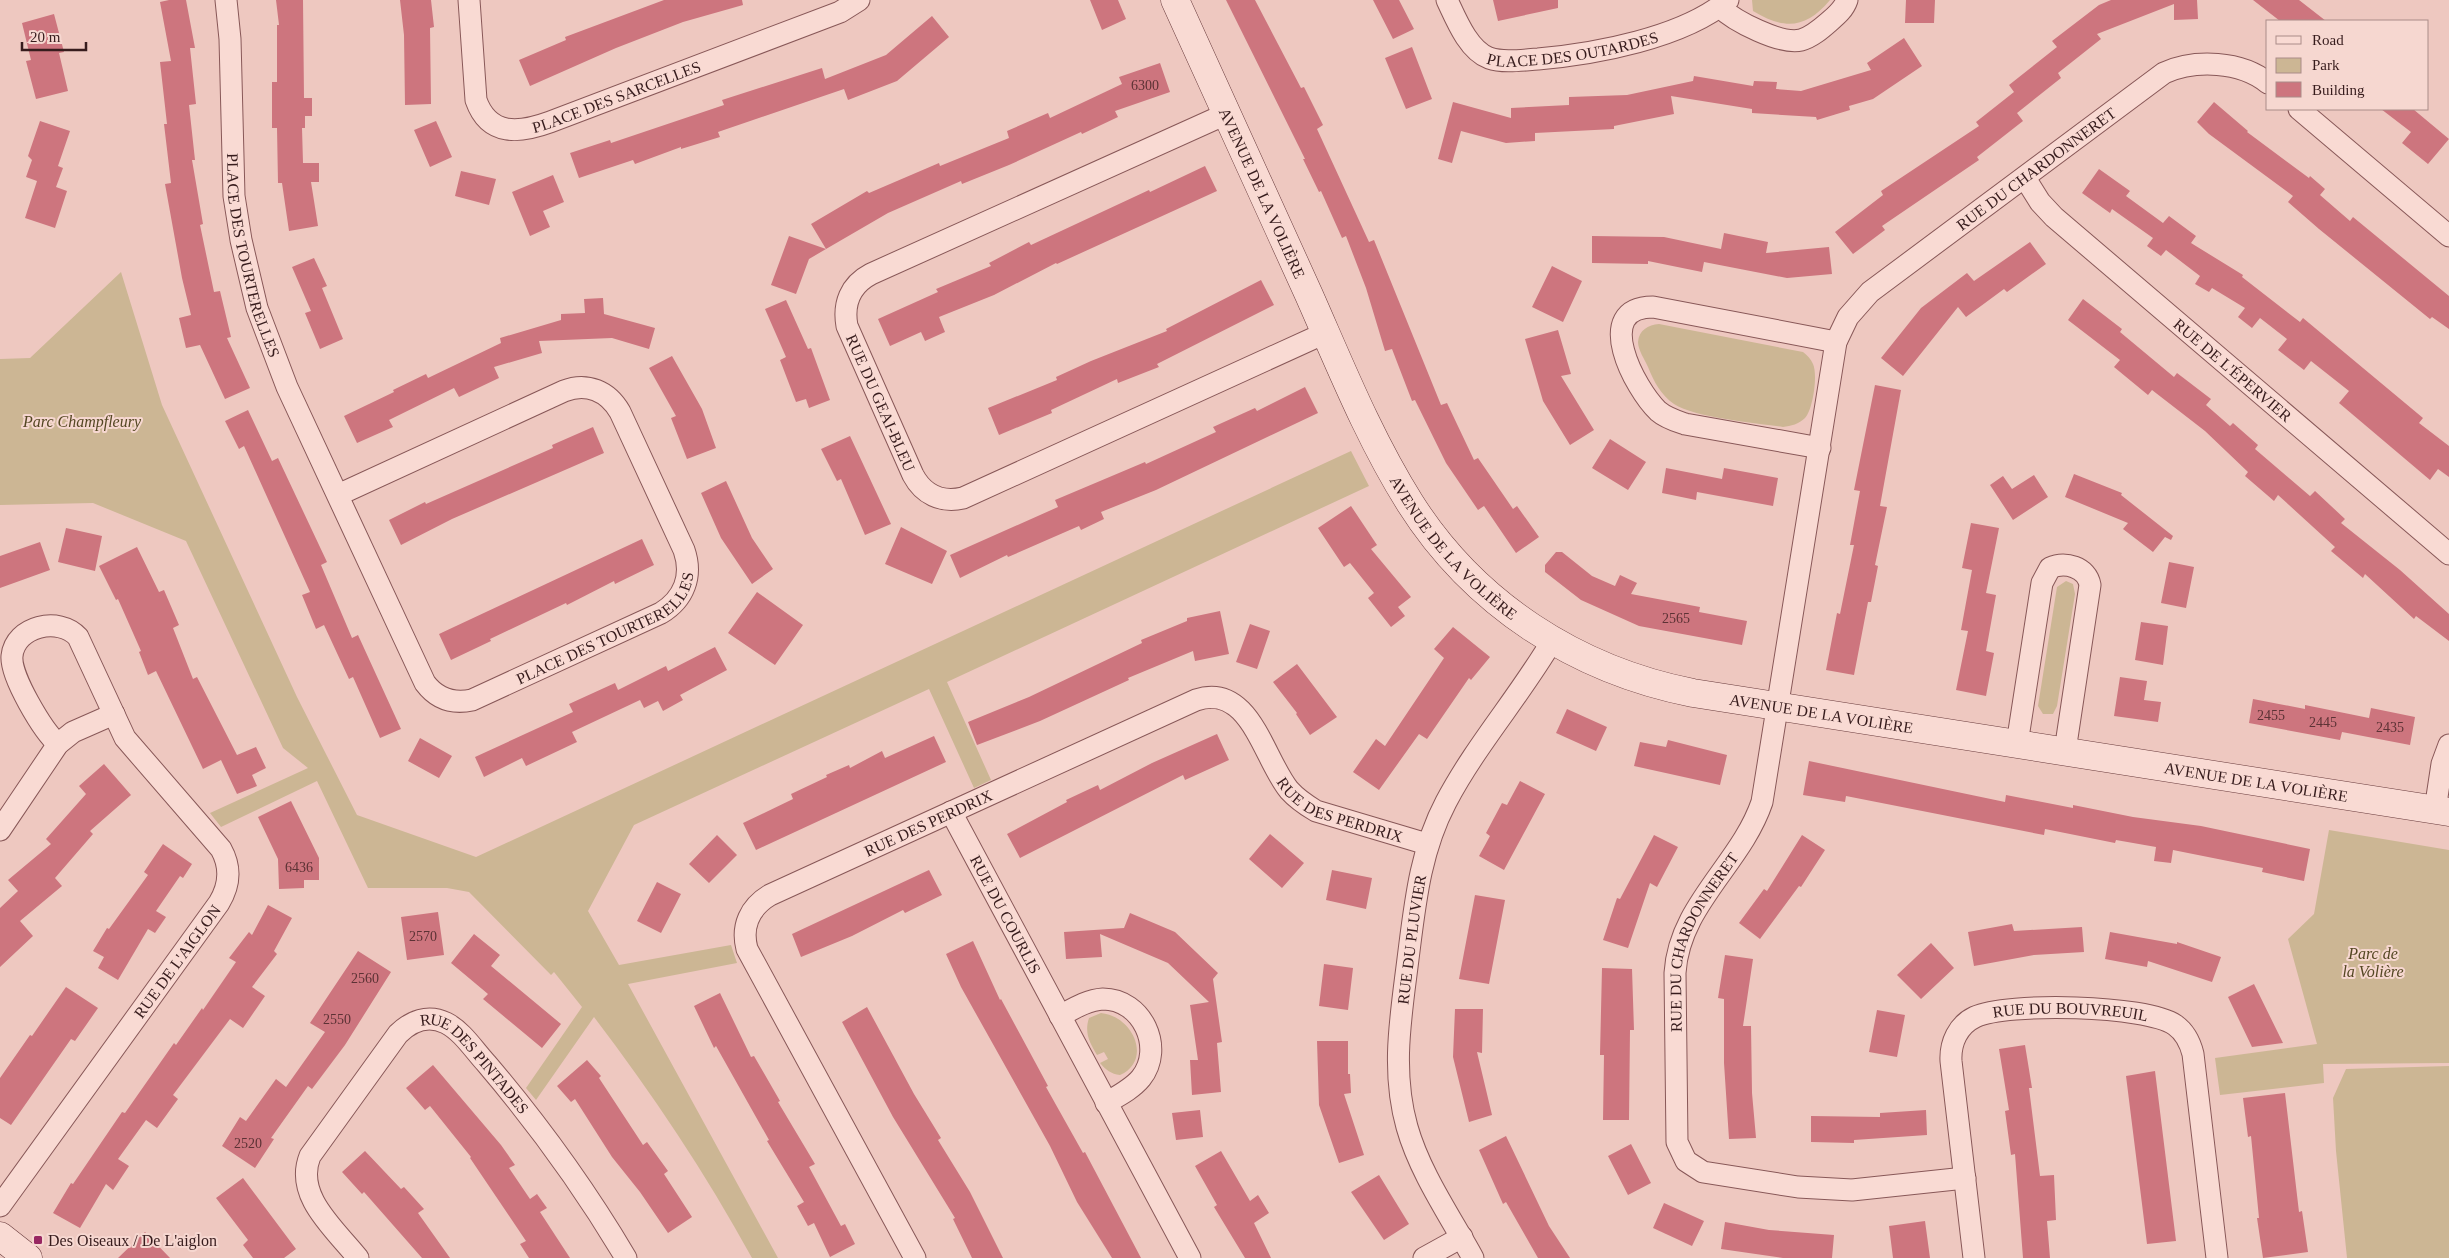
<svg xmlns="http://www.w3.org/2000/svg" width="2449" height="1258" viewBox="0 0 2449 1258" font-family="'Times New Roman',serif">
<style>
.green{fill:#ccb694}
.building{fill:#cd757e}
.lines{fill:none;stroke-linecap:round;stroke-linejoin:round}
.street-casing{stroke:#885858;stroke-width:23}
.secondary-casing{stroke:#693b3c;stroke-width:29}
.street{stroke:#f9dad3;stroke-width:21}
.secondary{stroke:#f9dad3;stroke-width:28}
.poi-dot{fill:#982762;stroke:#f6d7d0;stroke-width:2}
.labels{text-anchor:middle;stroke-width:4;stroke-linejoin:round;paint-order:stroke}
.number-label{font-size:14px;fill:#5c3235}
.street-label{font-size:16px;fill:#371c1d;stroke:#f6d7d0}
.park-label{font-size:16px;font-style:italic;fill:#544723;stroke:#f6d7d0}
.poi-label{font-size:16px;fill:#371c1d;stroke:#f6d7d0;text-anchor:start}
</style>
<rect width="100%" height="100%" fill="#eec8c0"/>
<path class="green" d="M1752,0h78c-24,29 -46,30 -77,11z
M121,272l41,133 135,292 60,118 119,42 875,-406 18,35 -422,196 44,98 -17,8 -45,-99 -295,136 -46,86 31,54 112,-20 6,18 -109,21 150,274h-26c-46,-84 -100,-165 -158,-241l-58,83 -10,-12 56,-81 -28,-35 -3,3 -82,-83 -22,-4h-79l-51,-107 -96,46 -11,-14 98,-45 -25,-20 -97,-207 -93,-38 -93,2v-146l30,-1z
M1659,324l144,28c4,3 8,7 10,12 5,11 0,46 -8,54 -6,6 -14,8 -22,9 -27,-4 -87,-9 -109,-23 -13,-9 -20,-22 -26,-37 -3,-7 -10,-17 -10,-25 1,-12 10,-17 21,-18z
M2066,581l7,3 2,10 -18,112 -4,8h-10l-5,-8 19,-119z
M2329,830l120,20v213l-126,1 1,19 -104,12 -5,-37 102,-14 -29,-105 26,-25z
M1101,1013c32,3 52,47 19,62 -9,-1 -14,-5 -20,-12l8,-4 -4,-7 -7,3c-7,-12 -13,-22 -8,-37z
M2449,1066v192h-102l-11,-107 -3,-53 13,-29z"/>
<path class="building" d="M169,0h17l9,48h-5l6,56 -7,1 6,55h-3l11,64 -3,1 14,67 6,-1 11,46 -4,1 23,50 -25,11 -25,-54 -14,3 -7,-30 12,-3 -9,-37 -17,-94 6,-1 -7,-59h3l-7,-62 11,-1 -11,-59z
M276,0h27l1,98h8v18h-7v12h-3l1,35h16v19h-8l7,44 -29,5 -7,-48h-4l-1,-55h-5v-46h5v-57h2z
M400,0h31l3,27 -4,1 1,76 -26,1 -1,-70z
M664,0h78l1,5 -60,17 -67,26 -86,38 -11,-26 47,-20 -1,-3z
M1090,0h28l8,19 -24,11z
M1226,0h29l46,88 3,-1 19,38 -6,4 52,113 5,-2 67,165 6,-2 27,57 4,-2 35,51 4,-3 22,31 -23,16 -32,-47 -6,4 -32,-47 -31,-63 -3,1 -20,-52 -7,2 -19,-63 -20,-52 -4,2 -21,-47 -2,1 -16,-33h2z
M1373,0h26l15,29 -21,10z
M1493,0h65v8l-60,13z
M1906,0h29l-1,23h-29z
M2111,0h86l1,19 -24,1v-16l-77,30 4,5 -43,34 3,5 -44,35 6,8 -46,36 2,3 -97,66 3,4 -32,24 -18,-22 48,-37 -2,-4 98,-65 -3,-4 38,-30 -5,-7 48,-38 -5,-6 47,-36z
M2253,0h46l27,21h-46z
M54,14l10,38 -5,1 9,38 -32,8 -10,-38 5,-1 -9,-37z
M932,16l17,21 -52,44 -49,19 -4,-11 -126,43 2,5 -39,12v-2l-46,17 -2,-4 -54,18 -9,-25 40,-13 1,3 113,-38 -2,-5 100,-32 3,11 61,-24z
M1904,38l18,28 -49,33 -24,7 1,4 -33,10 -1,-3 -64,-4v-4l-81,-13 3,18 -60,12v3l-79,4v8l-29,2 -45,-12 -9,32 -14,-4 15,-57 58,16v-10l58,-3v-8l58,-2 66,-14 1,-5 59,10 1,-5 23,1 -1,7 25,2 70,-21 -4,-7z
M1412,47l20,52 -26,10 -21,-51z
M1160,63l10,29 -55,19 3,6 -36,17 -1,-2 -72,33 -47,19 -1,-3 -73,32 -62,36 -15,-25 56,-33 2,2 70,-30 1,3 69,-28 -2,-7 41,-18 2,5 72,-34 -3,-7z
M2214,102l34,29 -1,1 62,46 1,-2 15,13 -5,6 30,26 3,-4 96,79v33l-17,-12 -2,2 -111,-90 -31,-27 5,-6 -84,-62 -12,-12z
M2381,109h32l36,30 -21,25 -26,-21 9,-11z
M40,121l30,10 -12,35 5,2 -7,19 11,4 -12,37 -30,-10 12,-37 -11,-4 6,-17 -4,-4z
M436,121l16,36 -22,10 -16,-37z
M1205,166l12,25 -160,73 -1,-1 -62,32 -55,22 6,15 -20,9 -4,-9 -31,14 -12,-27 60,-27 -2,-3 55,-23 -2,-3 40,-21 2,3 118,-55 1,2z
M2099,169l31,22 -4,5 37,27 6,-7 27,20 -5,7 52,32 -1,2 58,45 3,-4 120,100 -4,5 30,23v31l-11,-8 -8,11 -91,-77 10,-12 -38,-30 -7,9 -26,-20 9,-11 -27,-21 -8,10 -14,-11 7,-9 -33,-20 -3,4 -14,-8 5,-8 -34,-26 -5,6 -14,-10 6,-8 -41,-29 -2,4 -28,-20z
M461,171l35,8 -7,26 -34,-9z
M553,175l11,27 -21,9 7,16 -20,9 -18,-44z
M1724,233l44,9 -2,11 63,-6 3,27 -45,4 -83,-16 -2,10 -54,-11v3l-56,-1v-27l72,1 57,12z
M789,236l37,13 -17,10 -13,35 -25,-9z
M2030,242l16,22 -39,28 -3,-3 -38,28 -8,-10 -55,69 -22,-18 40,-50 46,-35 7,8z
M314,258l13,28 -5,2 21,51 -23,10 -15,-36 6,-2 -19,-44z
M1552,266l30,15 -19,41 -31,-15z
M1261,280l13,25 -117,59 2,3 -41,16 -1,-4 -66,31 1,3 -53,22 -11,-27 69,-28 -1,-3 35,-16 76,-30 -1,-2z
M603,298l1,16 51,14 -6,21 -37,-11 -73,3 3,12 -48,14 5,11 -40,19 -5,-9 -65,32 4,7 -36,16 -13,-27 50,-24 -1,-2 33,-16 2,4 73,-35 -1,-5 61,-18v-6l24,-1 -1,-14z
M2083,299l39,30 -2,3 54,45 3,-4 34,26 -5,6 24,21 3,-3 25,22 -3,4 55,47 5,-5 30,28 -4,4 59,47 49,44v27l-33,-25 -2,3 -49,-45 -2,4 -32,-27 4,-4 -57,-52 -4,6 -29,-25 3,-4 -43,-41 -53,-41 -4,5 -34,-28 6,-7 -52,-40z
M786,300l22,49 3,-1 19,52 -21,8 -3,-9 -10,3 -16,-42 6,-3 -21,-48z
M1558,330l13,44 -10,2 33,54 -24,15 -27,-44 -18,-62z
M672,356l30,53 14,39 -29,11 -16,-41 5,-2 -27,-48z
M1875,385l26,5 -21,116 7,1 -12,58 3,1 -7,36h-3l-14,73 -28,-5 11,-57 3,1 14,-69h-4l10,-54 -6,-1z
M1305,387l13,26 -162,77 -55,22 3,7 -23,11 -2,-4 -71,31 -1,-2 -47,23 -10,-23 108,-48 -3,-7 90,-38 1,2 70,-32 -3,-5 42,-19 2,3z
M248,410l24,51 6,-3 49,104 -6,3 31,73 6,-3 43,94 -21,9 -27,-61 -4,2 -25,-54 -8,4 -14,-34 8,-3 -66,-146 -5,3 -14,-28z
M593,427l11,26 -152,66 -51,26 -12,-25 36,-18 1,2 127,-56 -1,-3z
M850,436l41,88 -26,11 -24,-56 -4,2 -16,-32z
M1610,439l36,23 -18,28 -36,-22z
M1666,468l56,11 2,-11 54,10 -5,28 -76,-14 -1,8 -34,-7z
M2074,474l48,19 -1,2 52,41 -2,4 -6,-3 -12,15 -30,-23 5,-6 -63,-26z
M2034,475l14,22 -35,23 -23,-35 13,-9 9,13z
M726,481l26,57 21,31 -21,15 -31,-46 -20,-45z
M1351,506l26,39 -6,4 40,48 -13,10 7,9 -14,11 -23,-29 6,-5 -24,-30 -6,4 -26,-39z
M1971,523l28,5 -13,65 10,2 -10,56 8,2 -8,43 -30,-6 12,-59 -7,-1 11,-60 -10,-2z
M901,527l46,24 -15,33 -47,-20z
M66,528l36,8 -7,35 -37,-9z
M642,539l12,26 -39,19 -1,-3 -47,24 -1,-2 -76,36 1,2 -40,19 -12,-26z
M40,542l10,28 -50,18v-32z
M137,547l22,45 5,-2 15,35 -6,3 20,51 4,-2 40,78 19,-8 10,21 -14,7 5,11 -20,8 -16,-34 -18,9 -47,-98 -8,4 -9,-23 2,-1 -23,-52 -2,1 -17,-34z
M1556,552h6l30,24 23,10 5,-11 17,8 -6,11 69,13 -1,5 48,9 -5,24 -103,-19 -58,-26 -36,-28v-7z
M2169,562l25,5 -8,41 -25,-5z
M757,592l46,33 -28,40 -47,-32z
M1220,611l9,43 -34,7 -2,-10 -65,27 1,2 -89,41 -63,24 -9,-23 61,-25 113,-54 -1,-3 46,-19v-3z
M2141,622l27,4 -5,39 -28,-5z
M1250,624l20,7 -13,38 -21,-7z
M1453,627l37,30 -19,23 -2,-2 -42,61 -8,-5 -40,56 -26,-18 23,-33 9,7 59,-88 -10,-9z
M715,647l12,23 -47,25 3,5 -20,11 -5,-10 -14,7 -4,-8 -68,32 5,10 -51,24 -4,-8 -38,19 -9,-20 98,-45 -4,-8 46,-21 3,7 48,-24 2,5z
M1297,664l40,53 -27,18 -14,-21 1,-1 -24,-31z
M2120,677l27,4 -3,19 17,2 -3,20 -44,-6z
M2253,699l52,10v-4l64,13 2,-10 44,9 -5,28 -68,-13 -2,8 -91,-17z
M1567,709l40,18 -11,24 -40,-18z
M1217,734l12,26 -44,20 -2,-5 -163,83 -13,-24 60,-32 -1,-2 32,-15 2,5 52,-27z
M934,736l12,26 -190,88 -13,-27 50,-24 -2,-5 36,-17 -1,-2 23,-10 1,3 32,-17 3,7z
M420,738l32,18 -13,22 -31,-17z
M1668,740l59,15 -7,30 -86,-19 6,-24 26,5z
M1809,761l196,41 1,-7 67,13v-3l60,12 68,9 109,23 -6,32 -42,-9 1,-4 -90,-18 -2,13 -17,-2 2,-14 -40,-7 -1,3 -70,-14 -1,6 -198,-39 -1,6 -42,-7z
M104,764l27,31 -41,36 3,3 -38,44 7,8 -42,35 13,15 -33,31v-59l18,-17 -10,-11 43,-36 -5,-5 40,-45 -7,-8z
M1520,781l25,13 -41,76 -25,-14 11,-20 -4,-3 16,-30 5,2z
M291,801l28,57v22h-15v8l-25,1 -1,-30 -20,-42z
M1270,834l34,29 -22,25 -33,-29z
M717,835l20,20 -28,28 -20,-19z
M1654,835l24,12 -21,40 -7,-4 -22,65 -25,-8 14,-42 3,1z
M1802,835l23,15 -24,37 -2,-1 -39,53 -21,-16 25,-34 3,2z
M163,844l29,20 -9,14 -3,-2 -24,35 10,6 -11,16 -7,-4 -30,51 -20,-12 6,-11 -11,-6 14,-23 2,1 39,-54 -4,-3z
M929,870l13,25 -37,18 -2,-3 -51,26 -51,21 -9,-23z
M1332,870l40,8 -6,31 -40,-9z
M657,882l24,12 -20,39 -24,-12z
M1475,895l30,5 -16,84 -30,-5z
M268,905l24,13 -18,33 3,3 -25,33 13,9 -22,32 -13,-9 -57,76 5,4 -21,29 -11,-8 -28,39 11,7 -16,24 -7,-6 -26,44 -27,-15 18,-30 2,1 49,-72 3,1 49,-70 2,2 26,-37 1,2 33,-48 -7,-4 20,-26 3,3z
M438,912l6,43 -37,5 -6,-43z
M1130,913l45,19 43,41 -5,6 9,63 -5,1 4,49 -29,3 -2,-35h8l-8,-55 19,-3 -41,-39 -68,-29 2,23 -36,2 -2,-27 60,-4z
M2012,924l2,7 68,-4 2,25 -50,3 -60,11 -6,-34z
M2110,932l67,12v-2l44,15 -9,25 -64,-21 -1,6 -42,-8z
M474,934l26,21 -9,11 70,58 -19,24 -59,-49 5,-5 -37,-31z
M973,941l27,59 1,-1 47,87 -2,1 37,66 2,-1 56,106h-29l-35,-56 -27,-56 -89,-159 -15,-33z
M1931,943l23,25 -33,31 -24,-24z
M358,951l33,21 -46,73 -33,44 -4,-3 -37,52 3,1 -19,29 -33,-22 18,-29 6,4 30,-42 10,8 39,-55 -15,-9z
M1725,955l28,4 -10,67h8l1,67 4,45 -27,1 -5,-76v-64l-6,-1z
M1324,964l29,4 -5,42 -29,-4z
M1602,968l30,1 2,61h-4l-1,90h-26l1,-65h-4z
M2254,984l29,59 -31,4 -24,-50z
M66,987l32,21 -23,33 -4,-2 -60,86 -11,-7v-40l30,-43 2,1z
M720,993l31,64 3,-1 26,45 -2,1 37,62 -6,3 32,59 4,-2 10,20 -25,13 -16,-34 -6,3 -11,-20 7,-4 -37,-61 2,-1 -53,-94 -2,2 -20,-42z
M867,1007l47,87 27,44 -3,2 32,52 33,66h-31l-19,-39 2,-1 -62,-101 -51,-95z
M1455,1009h28l-1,44 -5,-1 15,63 -23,7 -16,-65z
M1877,1010l28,5 -8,42 -28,-5z
M1317,1041h31v33h2l1,19 -7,1 20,61 -25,8 -20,-58z
M2025,1045l7,43h-3l11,88 14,-1 2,45 -9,1 3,37h-27l-8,-104 -4,1 -6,-44 4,-1 -10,-61z
M587,1060l14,16 -2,2 44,67 4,-3 21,29 -4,3 28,43 -24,16 -28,-41 -28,-35 -37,-58 -4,3 -14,-16z
M433,1065l68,80 14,20 -6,3 21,31 7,-5 10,14 -7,4 30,46h-41l-9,-14 6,-3 -56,-83 1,-1 -41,-51 -5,4 -19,-22z
M2155,1071l21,170 -29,3 -21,-168z
M2285,1093l14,119 3,-1 6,41 -45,6 -6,-40h2l-8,-82 -3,1 -5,-39z
M1200,1110l3,27 -27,3 -4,-27z
M1926,1110l1,25 -73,5v3l-43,-1v-26l69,1v-4z
M1506,1136l43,90 21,32h-32l-32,-56 -3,2 -24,-54z
M1631,1144l20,39 -23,12 -20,-39z
M365,1151l36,38 3,-2 20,22 -6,4 32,45h-28l-58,-66 -2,2 -20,-22z
M1221,1151l29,50 8,-6 11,18 -15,10 17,35h-26l-31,-51 3,-2 -22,-39z
M1379,1175l30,49 -25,16 -33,-48z
M243,1178l53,71 -12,9h-31l-10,-13 5,-5 -32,-42z
M1664,1203l40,18 -12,25 -39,-18z
M1925,1221l5,37h-37l-4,-32z
M1725,1222l44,8 65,5 -2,23h-49l-62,-9z
M145,1232l25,26h-52z"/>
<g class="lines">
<g class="street-casing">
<g id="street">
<path id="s1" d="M226,0l4,39 4,157 7,44 16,68 30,79 138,296c12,16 28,21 47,17l189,-87c23,-14 32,-37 23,-63l-64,-138c-12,-21 -33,-30 -56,-21l-226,104"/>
<path id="s2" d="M469,0l7,100c13,37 44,33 74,22l290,-110 19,-12"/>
<path id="s3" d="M1447,0c9,19 21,50 42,58 15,5 33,2 49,1 57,-5 145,-21 190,-59"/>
<path d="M1720,7c14,14 61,38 81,33 11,-3 21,-12 29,-19 7,-6 14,-12 17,-21"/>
<path d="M2299,109l150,127"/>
<path id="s4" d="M1226,114l-355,160c-21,11 -28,30 -24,52l66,149c10,19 28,28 50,23l362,-165"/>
<path id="s5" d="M2025,178l15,24 14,15 395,337"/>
<path d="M1820,448l-135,-24c-9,-3 -19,-6 -27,-13 -23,-22 -67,-104 -5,-104l183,35"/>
<path d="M2017,744l25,-161 8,-15c15,-7 37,-1 40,17l-25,166"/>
<path d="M2435,810l7,-46 7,-19"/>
<path id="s6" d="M951,812l239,446"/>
<path d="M0,830l58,-86 15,-12 41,-18"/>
<path d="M1060,1016c13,-7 27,-16 43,-17 39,0 62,49 38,79 -9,11 -23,18 -35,25"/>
<path id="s7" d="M1965,1178l-113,12 -54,-3 -95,-15 -17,-11 -9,-19 -2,-169c4,-68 66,-109 87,-171l74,-460 12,-25 22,-25 294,-219c31,-14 77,-12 104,10"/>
<path id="s8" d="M0,1206l219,-303c11,-18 12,-36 2,-54l-96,-111 -47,-101c-19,-21 -63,-11 -66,19 -2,20 31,75 46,88"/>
<path id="s9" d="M358,1258c-23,-29 -64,-62 -48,-102l88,-122c13,-13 30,-20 48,-11 16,8 28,27 40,40 52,61 99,126 140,195"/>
<path id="s10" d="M915,1258l-168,-309c-6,-23 3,-42 23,-54l426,-195c54,-18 67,58 93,90 8,9 17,15 27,21l111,33"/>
<path d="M1424,1258l38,-21"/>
<path id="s11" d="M1473,1258c-23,-42 -53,-85 -66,-131 -16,-57 -6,-111 1,-168 7,-55 12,-108 38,-157 30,-57 73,-105 106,-161"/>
<path id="s12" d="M1974,1258l-23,-197c-1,-18 7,-36 24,-44 32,-15 171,-12 200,8 10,7 15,17 18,29l24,204"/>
</g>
</g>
<g class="secondary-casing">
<g id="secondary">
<path id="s13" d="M1175,0c44,98 89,196 134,295 31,70 60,143 101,208 64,101 166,167 283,190l756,119"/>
<path d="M0,1236l28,22"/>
</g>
</g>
<use href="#street" class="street"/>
<use href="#secondary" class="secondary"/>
</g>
<rect class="poi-dot" x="33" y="1235" width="10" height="10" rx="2.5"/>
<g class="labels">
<g class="number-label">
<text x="1145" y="90">6300</text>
<text x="1676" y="623">2565</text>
<text x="2271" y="720">2455</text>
<text x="2323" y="727">2445</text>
<text x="2390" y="732">2435</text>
<text x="299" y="872">6436</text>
<text x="423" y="941">2570</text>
<text x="365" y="983">2560</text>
<text x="337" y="1024">2550</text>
<text x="248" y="1148">2520</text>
</g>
<g class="street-label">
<text dy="6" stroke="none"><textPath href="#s3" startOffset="158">PLACE DES OUTARDES</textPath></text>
<text dy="6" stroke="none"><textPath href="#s2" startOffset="260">PLACE DES SARCELLES</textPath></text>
<text dy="6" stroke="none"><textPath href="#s7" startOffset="1402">RUE DU CHARDONNERET</textPath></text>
<text dy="6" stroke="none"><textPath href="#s13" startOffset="212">AVENUE DE LA VOLIÈRE</textPath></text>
<text dy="6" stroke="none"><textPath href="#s1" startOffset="258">PLACE DES TOURTERELLES</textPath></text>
<text dy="6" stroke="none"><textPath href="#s5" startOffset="284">RUE DE L'ÉPERVIER</textPath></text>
<text dy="6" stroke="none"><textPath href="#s4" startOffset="535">RUE DU GEAI-BLEU</textPath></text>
<text dy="6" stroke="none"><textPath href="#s13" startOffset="618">AVENUE DE LA VOLIÈRE</textPath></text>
<text dy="6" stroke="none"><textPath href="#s1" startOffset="929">PLACE DES TOURTERELLES</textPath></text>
<text dy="6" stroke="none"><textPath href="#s13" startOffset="1036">AVENUE DE LA VOLIÈRE</textPath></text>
<text dy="6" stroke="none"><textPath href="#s13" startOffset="1476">AVENUE DE LA VOLIÈRE</textPath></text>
<text dy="6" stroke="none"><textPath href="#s10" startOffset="1081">RUE DES PERDRIX</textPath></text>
<text dy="6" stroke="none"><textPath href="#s10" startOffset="589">RUE DES PERDRIX</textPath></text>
<text dy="6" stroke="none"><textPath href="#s6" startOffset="116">RUE DU COURLIS</textPath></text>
<text dy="6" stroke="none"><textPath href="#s11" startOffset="336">RUE DU PLUVIER</textPath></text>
<text dy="6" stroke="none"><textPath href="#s7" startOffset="512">RUE DU CHARDONNERET</textPath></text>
<text dy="6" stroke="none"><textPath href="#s8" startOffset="302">RUE DE L'AIGLON</textPath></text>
<text dy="6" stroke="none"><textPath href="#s12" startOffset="348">RUE DU BOUVREUIL</textPath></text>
<text dy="6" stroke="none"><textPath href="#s9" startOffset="369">RUE DES PINTADES</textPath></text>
</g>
<g class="park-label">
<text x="82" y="427">Parc Champfleury</text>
<text x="2373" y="959">Parc de<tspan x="2373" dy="18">la Volière</tspan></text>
</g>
<g class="poi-label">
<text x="48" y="1246">Des Oiseaux / De L'aiglon</text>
</g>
</g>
<rect x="2266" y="20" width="162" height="90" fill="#f6d7d0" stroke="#aa8c88"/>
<rect x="2276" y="36" width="25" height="8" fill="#f9dad3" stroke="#aa8c88"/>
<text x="2312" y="45" font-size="15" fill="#371c1d">Road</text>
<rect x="2276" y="58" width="25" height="15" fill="#ccb694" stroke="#aa8c88"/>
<text x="2312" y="70" font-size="15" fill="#371c1d">Park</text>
<rect x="2276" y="82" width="25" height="15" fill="#cd757e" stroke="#aa8c88"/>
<text x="2312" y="95" font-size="15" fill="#371c1d">Building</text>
<path d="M22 42v8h64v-8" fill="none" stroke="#371c1d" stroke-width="2.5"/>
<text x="30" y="42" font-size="15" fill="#371c1d" stroke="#f6d7d0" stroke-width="4" paint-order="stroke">20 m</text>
</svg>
